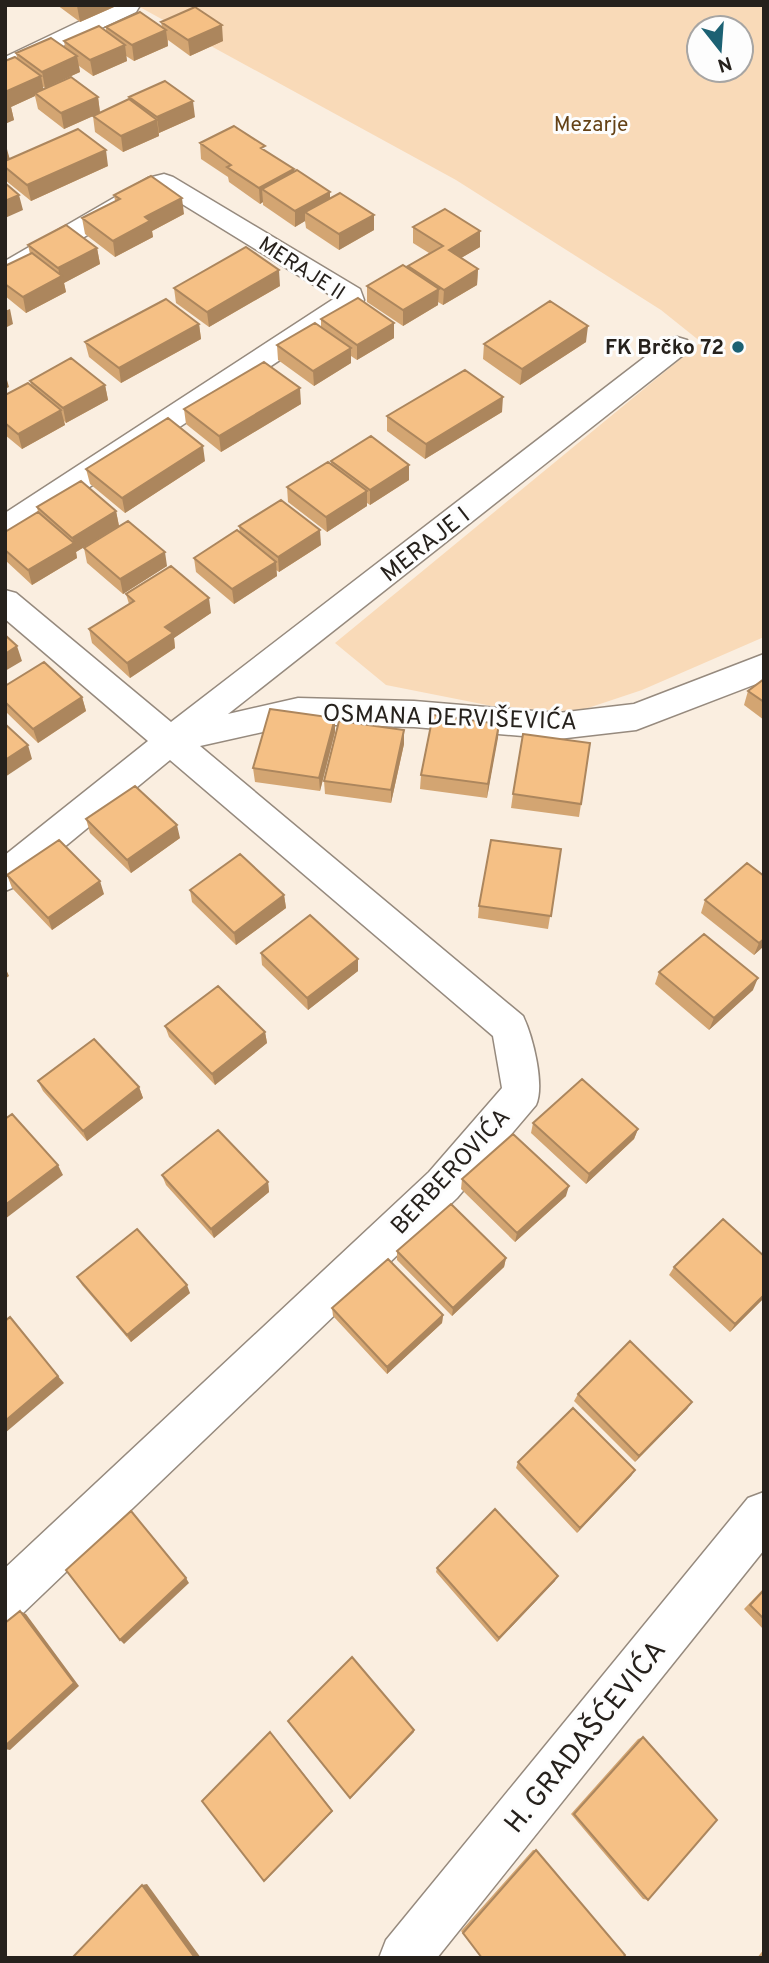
<svg xmlns="http://www.w3.org/2000/svg" width="769" height="1963" viewBox="0 0 769 1963" font-family="Overpass,sans-serif">
<style>
.green{fill:#f9dab8;fill-rule:evenodd}
.lines{fill:none;stroke-linecap:round;stroke-linejoin:round}
.minor-casing{stroke:#968a7e;stroke-width:3}
.minor{fill:#fff;fill-rule:evenodd}
.wall{fill:#d3a572}
.shaded-wall{fill:#ac865d}
.building{fill:#f5c085;stroke:#ac865d;stroke-width:2}
.poi-dot{fill:#1c6173;stroke:#fdfdfd;stroke-width:2.5}
.labels{text-anchor:middle;stroke-width:6;stroke-linejoin:round;paint-order:stroke}
.far-park-label{font-size:21px;fill:#644115;stroke:#fdfdfd}
.far-street-label{font-size:21px;fill:#26211c;stroke:#fdfdfd}
.far-poi-label{font-size:21px;font-weight:bold;fill:#26211c;stroke:#fdfdfd;text-anchor:end}
.street-label{font-size:24px;fill:#26211c;stroke:#fdfdfd}
.near-street-label{font-size:28px;fill:#26211c;stroke:#fdfdfd}
</style>
<rect width="100%" height="100%" fill="#faeee0"/>
<path class="green" d="M136,5h628v632l-122,53 -57,19 -14,2 -74,-4 -111,-22 -51,-42 366,-301 -40,-32 -205,-130zM699,28h42v42h-42z"/>
<g class="lines">
<g class="minor-casing">
<path id="minor" d="M114,5l25,2 -3,5 -131,61v-16z
M164,174l9,3 187,112 4,11 -3,6 -345,230 -11,3v-26l330,-215 -174,-107 -147,88 -9,2v-20l143,-83z
M677,337l10,3 4,6 -4,6 -459,362 70,-16 116,3 144,12 76,-9 130,-50v27l-128,49 -78,9 -144,-12 -116,-3 -98,22 323,270c10,21 22,69 13,89l-79,93 -436,417 -16,7v-54l424,-396 73,-84 -9,-52 -323,-276 -153,126 -12,5v-36l143,-114 -143,-122v-29l11,3 155,129 496,-382z
M764,1492v58l-327,408h-58l7,-18 362,-442z"/>
</g>
<use href="#minor" class="minor"/>
</g>
<path class="wall" d="M57,5h56l1,2 -34,15z
M161,22l62,19 -33,15 -22,-16v6l-34,15 -8,-5 1,5 -34,15 -14,-10 1,6 -35,16 -3,-2 1,3 55,8 2,15 30,-12 -1,-3 66,20 -36,16v3l-36,16 -28,-20 -2,-16 -29,13 -26,-20 -3,-13 -24,11 3,13 -9,3v-62l12,-3 -1,-5 49,-6 -1,-6 42,-9v-5h56z
M200,143l66,8 64,47 44,17v15l-35,20 -33,-22 -1,-7 -10,6 -32,-22v-3l-3,2 -31,-22 -1,-5 -27,-18z
M5,147l5,12 98,7 -77,35 -26,-21z
M114,195l70,19 -32,17 1,6 -38,20 -30,-23 -3,-16 33,-17z
M413,227l67,4v16l-19,11 17,11 -1,16 -34,20 -5,-3v3l-35,21 -36,-24v-16l41,-17v-3l21,-13 -16,-10z
M28,245l69,3 3,16 -36,19 2,9 -40,21 -21,-17v-30l25,-12z
M280,286l-71,41 -33,-24 -2,-15z
M321,319l73,19 -37,22 -6,-4v7l-37,23 -36,-26 -1,-15 44,-18z
M199,324l2,15 -80,44 -32,-26 -4,-15z
M586,342l-66,43 -37,-26 1,-15z
M30,381l75,4 3,15 -42,23 -2,-2 1,4 -43,24 -17,-14v-40l26,-10z
M301,404l-80,48 -35,-28 -2,-15z
M502,412l-77,47 -38,-28v-15z
M205,461l-80,52 -35,-29 -4,-15z
M331,461l78,4v15l-39,25 -3,-2v3l-40,26 -39,-30 -1,-15 44,-22z
M37,507l79,4 3,15 -43,26 1,6 -45,27 -27,-25v-28l33,-20z
M239,526l82,19 -42,27 -3,-2 1,6 -43,28 -38,-32 -2,-14 46,-25z
M84,548l83,18 -44,28 -36,-31z
M126,594l85,19 -37,25 1,10 -45,30 -38,-35 -3,-14 40,-25z
M764,679v41l-20,-15 4,-14z
M5,686l77,11 4,14 -48,32 -33,-32z
M335,718v14l-15,59 -65,-9 -2,-14z
M499,724l-12,74 -67,-9 1,-14z
M404,730v14l-13,59 -66,-9 -1,-13z
M513,794l68,10 -2,13 -68,-9z
M86,819l94,19 -49,35 -41,-40z
M561,849l-13,80 -70,-11 1,-12z
M7,875l97,19 -52,36 -40,-42z
M190,890l94,5 2,13 -50,37 -44,-43z
M705,900l59,46 -10,9 -53,-42z
M261,953l97,6v12l-50,39 -46,-45z
M659,972l94,18 -44,40 -54,-46z
M165,1026l100,6 2,11 -52,42 -46,-48z
M38,1081l101,6 4,11 -56,43 -44,-50z
M533,1123l105,6 -4,10 -48,45 -55,-51z
M162,1175l106,7 1,10 -55,46 -48,-53z
M462,1179l104,17 -51,46 -54,-53z
M397,1251l109,7 -2,9 -52,49 -55,-56z
M674,1267l90,31 -34,34 -61,-57z
M77,1277l113,16 -59,49 -49,-57z
M332,1308l111,7 -1,8 -55,51 -54,-58z
M578,1394l114,8 -5,7 -52,53 -61,-61z
M518,1462l117,8 -4,6 -54,57 -61,-65z
M437,1568l118,13 -58,61 -61,-70z
M764,1588v42l-20,-21z
M643,1737l5,163 -5,-1 -72,-85 67,-75z
M533,1850h3l-54,108 -21,-27z
M764,1949v9h-7z"/>
<path class="shaded-wall" d="M79,5h34l1,2 -34,15 -3,-16z
M222,25l1,16 -33,15 -2,-16z
M166,30l2,16 -34,15 -2,-16z
M125,45l2,16 -34,15 -3,-16z
M77,56l3,16 -35,16 -3,-16z
M41,76l3,16 -9,1v3l-24,11 3,13 -9,4v-18l2,-1 -2,-13z
M98,97l2,16 -36,16 -3,-16z
M193,101l2,16 -36,16 -2,-16z
M157,120l2,16 -36,16 -2,-16z
M7,149l4,15 -6,3v-17z
M106,150l2,16 -77,35 -4,-16z
M294,169l1,16 -33,4 1,13 -3,2 -1,-16z
M330,192v16l-25,4v9l-10,6v-16z
M19,195l4,15 -18,8v-17z
M182,198l2,16 -32,17 1,6 -38,20 -2,-16 32,-24z
M374,215v15l-35,20v-16z
M480,231v16l-31,18v-15z
M97,248l3,16 -36,19 2,9 -40,21 -3,-16 37,-20 -2,-9z
M478,269l-1,16 -34,20 1,-15z
M279,270l1,16 -71,41 -2,-15z
M439,289l-1,16 -35,21v-16z
M10,309l3,15 -8,4v-17z
M394,323v15l-37,22v-15z
M199,324l2,15 -80,44 -2,-15z
M588,326l-2,16 -66,43 2,-16z
M351,348v15l-37,23 -1,-15z
M5,373l4,14 -4,2z
M105,385l3,15 -42,23 -3,-15z
M300,388l1,16 -80,48 -2,-16z
M503,397l-1,15 -77,47 1,-15z
M61,410l4,15 -43,24 -4,-15z
M203,446l2,15 -80,52 -3,-15z
M409,465v15l-39,25v-15z
M367,491v15l-40,26 -1,-15z
M116,511l3,15 -43,26 1,6 -45,27 -4,-15 45,-27 -1,-5z
M320,530l1,15 -42,27 -1,-15z
M165,552l2,14 -44,28 -3,-15z
M276,562l1,14 -43,28 -2,-15z
M209,598l2,15 -37,25 1,10 -45,30 -3,-15 38,-36z
M17,646l5,15 -17,10v-17z
M82,697l4,14 -48,32 -5,-14z
M335,718v14l-15,59 -1,-13z
M499,724l-1,14 -11,60 1,-14z
M404,730v14l-13,59v-13z
M28,745l4,14 -27,18v-17z
M177,825l3,13 -49,35 -4,-13z
M100,881l4,13 -52,36 -4,-12z
M284,895l2,13 -50,37 -2,-12z
M764,939v7l-10,9 5,-12z
M358,959v12l-50,39 -1,-12z
M5,967l4,9 -4,3z
M758,978l-5,12 -44,40 5,-12z
M265,1032l2,11 -52,42 -3,-11z
M139,1087l4,11 -56,43 -4,-10z
M638,1129l-4,10 -48,45 3,-10z
M58,1165l5,10 -58,44v-14z
M268,1182l1,10 -55,46 -3,-9z
M569,1186l-3,10 -51,46 2,-9z
M506,1258l-2,9 -52,49 1,-8z
M187,1285l3,8 -59,49 -4,-7z
M764,1295v3l-34,34 5,-8z
M443,1315l-1,8 -55,51v-7z
M58,1376l6,7 -59,50v-12z
M692,1402l-5,7 -52,53 4,-6z
M635,1470l-4,6 -54,57 3,-5z
M558,1576l-3,5 -58,61 2,-4z
M186,1578l3,5 -65,61 -4,-4z
M20,1611l6,3 53,72 -69,64 -5,-1v-3z
M414,1730v2l-64,67v-1z
M272,1734l61,77 -67,69 -2,1z
M147,1884l54,74h-6l-53,-73z"/>
<path class="building" d="M195,7l27,18 -34,15 -27,-18z
M140,12l26,18 -34,15 -26,-18z
M99,26l26,19 -35,15 -26,-19z
M51,38l26,18 -35,16 -26,-19z
M15,57l26,19 -36,16v-31z
M71,77l27,20 -37,16 -26,-20z
M165,81l28,20 -36,16 -28,-20z
M129,99l28,21 -36,16 -28,-20z
M234,126l31,20 -4,2 33,21 -35,19 -32,-21 4,-2 -31,-22z
M78,129l28,21 -79,35 -22,-18v-6z
M297,170l33,22 -35,19 -33,-22z
M151,176l31,22 -37,19 5,4 -37,20 -31,-23 38,-19 -6,-4z
M5,183l14,12 -14,6z
M340,193l34,22 -35,19 -34,-22z
M445,209l35,22 -31,19 29,19 -34,21 -36,-24 35,-20 -30,-19z
M66,225l31,23 -39,20 -30,-23z
M246,247l33,23 -72,42 -33,-24z
M32,253l30,23 -39,21 -18,-13v-18z
M403,265l36,24 -36,21 -36,-24z
M358,298l36,25 -37,22 -36,-26z
M166,299l33,25 -80,44 -34,-26z
M550,301l38,25 -66,43 -38,-25z
M315,323l36,25 -38,23 -36,-26z
M71,358l34,27 -42,23 -33,-27z
M264,362l36,26 -81,48 -35,-27z
M465,370l38,27 -77,47 -39,-28z
M28,383l33,27 -43,24 -13,-11v-28z
M168,418l35,28 -81,52 -36,-29z
M371,436l38,29 -39,25 -39,-29z
M328,462l39,29 -41,26 -39,-30z
M81,481l35,30 -44,27 -35,-31z
M281,500l39,30 -42,27 -39,-31z
M38,512l36,31 -46,27 -23,-20v-18z
M128,521l37,31 -45,27 -36,-31z
M237,530l39,32 -44,27 -38,-31z
M171,566l38,32 -44,29 8,6 -46,30 -38,-34 45,-28 -8,-7z
M5,635l12,11 -12,8z
M44,662l38,35 -49,32 -28,-27v-16z
M764,679v23l-16,-11z
M270,709l65,9 -16,60 -66,-10z
M433,715l66,9 -11,60 -67,-9z
M339,721l65,9 -13,60 -67,-9z
M5,724l23,21 -23,15z
M523,734l67,9 -9,61 -68,-10z
M135,786l42,39 -50,35 -41,-41z
M59,840l41,41 -52,37 -41,-43z
M491,840l70,9 -10,67 -72,-10z
M240,854l44,41 -50,38 -44,-43z
M747,863l17,13v63l-5,4 -54,-43z
M310,915l48,44 -51,39 -46,-45z
M704,934l54,44 -44,40 -55,-46z
M218,986l47,46 -53,42 -47,-48z
M94,1039l45,48 -56,44 -45,-50z
M582,1079l56,50 -49,45 -56,-51z
M12,1114l46,51 -53,40v-86z
M218,1130l50,52 -57,47 -49,-54z
M513,1134l56,52 -52,47 -55,-54z
M451,1204l55,54 -53,50 -56,-57z
M723,1219l41,37v39l-29,29 -61,-57z
M137,1229l50,56 -60,50 -50,-58z
M388,1259l55,56 -56,52 -55,-59z
M10,1317l48,59 -53,45v-100z
M630,1341l62,61 -53,54 -61,-62z
M573,1408l62,62 -55,58 -62,-66z
M495,1509l63,67 -59,62 -62,-70z
M131,1511l55,67 -66,62 -54,-70z
M764,1590v29l-14,-14z
M20,1611l54,72 -69,63v-123z
M352,1657l62,73 -64,68 -62,-77z
M270,1732l62,79 -68,70 -62,-80z
M643,1737l74,83 -69,80 -74,-86z
M536,1850l89,105 -2,3h-141l-19,-25z
M142,1885l53,73h-123z"/>
<circle class="poi-dot" cx="738" cy="347" r="7"/>
<g class="labels">
<g class="far-park-label">
<text x="591" y="131">Mezarje</text>
</g>
<g class="far-street-label">
<text transform="translate(302 268) rotate(33)" y="7">MERAJE II</text>
</g>
<g class="far-poi-label">
<text x="724" y="354">FK Brčko 72</text>
</g>
<g class="street-label">
<text transform="translate(425 544) rotate(-38)" y="8">MERAJE I</text>
<text transform="translate(450 717) rotate(2)" y="8">OSMANA DERVIŠEVIĆA</text>
<text transform="translate(450 1171) rotate(-47)" y="8">BERBEROVIĆA</text>
</g>
<g class="near-street-label">
<text transform="translate(584 1736) rotate(-51)" y="10">H. GRADAŠĆEVIĆA</text>
</g>
</g>
<rect width="769" height="1963" fill="none" stroke="#26211c" stroke-width="14"/>
<g transform="translate(720 49) rotate(163)"><circle r="33" fill="#fdfdfd" stroke="#a7a5a3" stroke-width="2"/>
<path d="M0-5L12 26L0 18L-12 26Z" fill="#1c6173"/>
<text y="-10" font-size="19" font-weight="bold" text-anchor="middle" fill="#26211c">N</text>
</g>
</svg>
